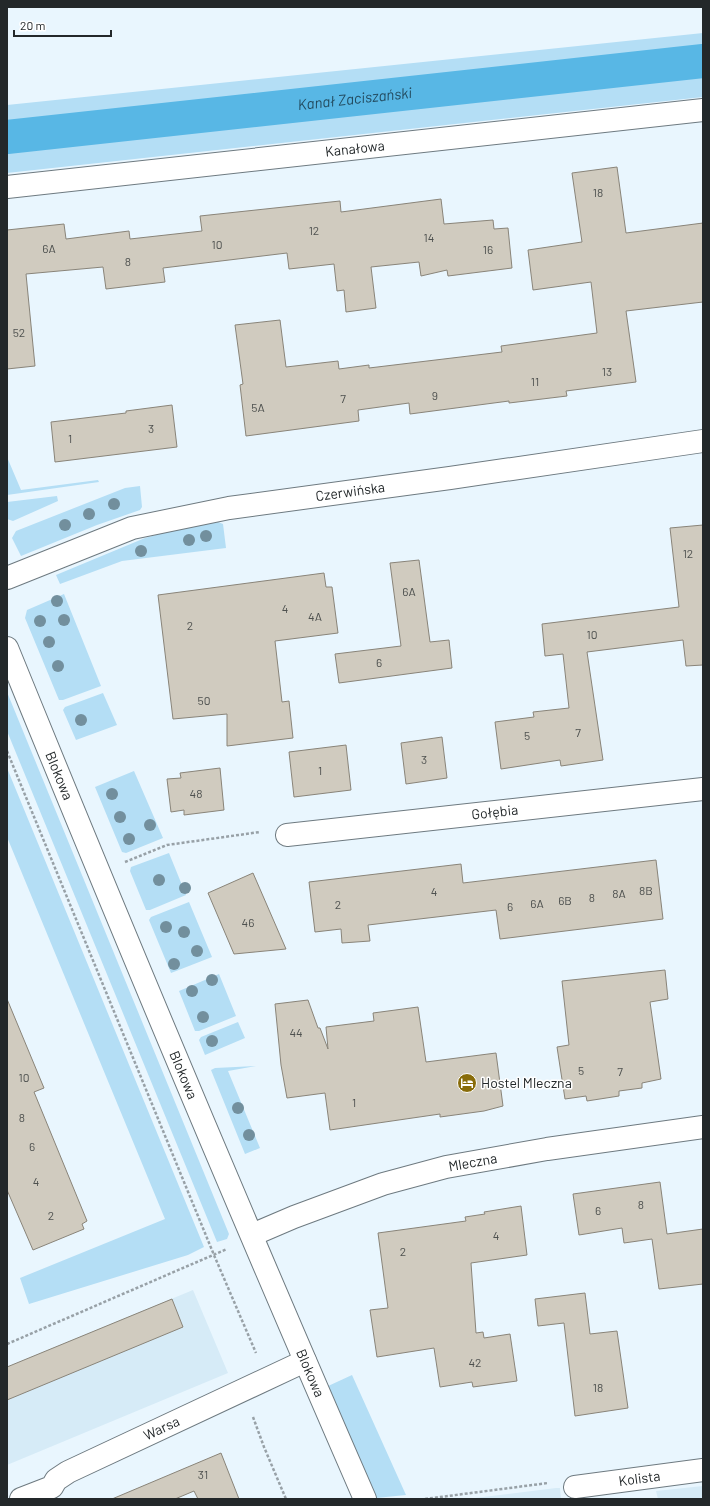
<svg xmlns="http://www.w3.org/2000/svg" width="710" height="1506" viewBox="0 0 710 1506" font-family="Barlow,sans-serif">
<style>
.built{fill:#d6ebf7}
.green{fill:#b4def5}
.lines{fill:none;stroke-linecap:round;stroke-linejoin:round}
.canal{stroke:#58b7e5;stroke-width:34}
.building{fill:#d0cbbf;stroke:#898479}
.minor-casing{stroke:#6e7a80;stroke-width:24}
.path{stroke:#98a1a7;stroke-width:2.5;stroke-dasharray:3 2;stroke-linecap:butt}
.minor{stroke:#fff;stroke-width:22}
.tree{fill:#728f9d}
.labels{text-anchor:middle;stroke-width:3;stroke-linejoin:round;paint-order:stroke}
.number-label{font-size:12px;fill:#4e514f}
.street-label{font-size:14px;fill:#23282a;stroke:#fff}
.poi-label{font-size:14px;fill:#23282a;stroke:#fff;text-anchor:start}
.water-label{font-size:15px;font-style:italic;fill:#234b5f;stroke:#fff}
</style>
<rect width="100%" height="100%" fill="#e9f6fe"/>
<path class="built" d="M193,1290l35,83 -221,92v-98z
M703,1486v13h-45l-2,-8z
M556,1488h4l1,11h-94z"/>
<path class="green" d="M703,33v64l-696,76v-68z
M7,457l14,33 77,-10 1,2 -92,13z
M140,486l2,21 -2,3 -43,15 -76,31 -9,-18 4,-7 109,-43z
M57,496l1,5 -45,20 -6,-2v-17z
M218,522l5,2 3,24 -104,13 -62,23 -4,-9 89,-37 36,-10z
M64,594l37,92 -38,14h-4l-34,-82 2,-8z
M7,692l222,542 -2,5 -10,3 -210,-511z
M103,693l14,32 -41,15 -13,-30 2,-3z
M7,768l197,479 -16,8 -159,49 -9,-26 145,-59 -158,-382z
M134,771l29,67 -37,15 -4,-1 -27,-65z
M169,853l17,42 -36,15h-4l-16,-39 1,-4z
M189,902l23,55 -41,16 -22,-53 2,-3z
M219,974l17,42 -37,15h-4l-16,-40z
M238,1022l7,16 -40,17 -6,-15 2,-3z
M256,1066l-28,5 32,77 -15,6 -34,-84 4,-2z
M352,1375l54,120 -30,3 -12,-21 -38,-90z"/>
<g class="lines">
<path class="canal" id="s1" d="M7,137l696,-76"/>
</g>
<path class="building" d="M617,167l9,66 77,-10v79l-77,9 10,71 -70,9 1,5 -58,7v-2l-99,13 -1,-11 -51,7 1,11 -113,15 -6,-51 3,-1 -8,-59 45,-5 6,47 52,-6 1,8 30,-4v3l133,-16 -1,-6 96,-13 -6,-51 -58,8 -5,-40 54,-8 -10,-69z
M441,199l3,25 49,-4 1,9 14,-1 4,40 -64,8 -1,-6 -26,6 -2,-14 -48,5 5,41 -30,4 -2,-22 -7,1 -3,-27 -45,5 -2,-16 -124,15 2,14 -59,7 -3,-22 -77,7 9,92 -28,3v-139l57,-6 2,15 63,-8 1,8 72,-8 -2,-15 140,-15 1,11z
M172,405l5,42 -122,15 -4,-40 75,-9v-2z
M703,525v140l-17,1 -3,-26 -96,12 16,108 -42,6 -1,-6 -59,9 -6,-47 39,-5 -1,-5 36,-4 -6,-54 -18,2 -3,-32 137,-17 -9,-79z
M419,560l11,82 19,-2 3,28 -113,15 -4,-29 66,-8 -11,-83z
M324,573l2,14h6l6,46 -63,8 7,61 7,-1 4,37 -66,8v-32l-54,5 -15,-124z
M442,737l5,41 -41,6 -5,-41z
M346,745l5,45 -57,7 -5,-45z
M220,768l4,42 -40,5v-5l-13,2 -4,-33 14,-1 -1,-5z
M656,860l7,59 -163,20 -4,-29 -128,15 2,16 -28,2 -1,-14 -26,3 -6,-50 152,-18 2,19z
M253,873l33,76 -52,5 -26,-61z
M665,970l3,29 -18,3 11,77 -19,4v5l-23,3v5l-32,5 -1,-5 -21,3 -8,-52 12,-2 -7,-64z
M7,999l37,89 -10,4 53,129 -5,3 2,5 -51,21 -26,-60z
M308,1000l10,28h2l8,21 -2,-22 48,-6 -1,-8 45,-6 8,55 70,-9 7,53 -19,5 -44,6v-3l-110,16 -5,-37 -38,5 -6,-33 -6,-61z
M660,1182l7,52 36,-5v55l-44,5 -7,-50 -28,4 -2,-15 -43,7 -6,-41z
M521,1206l6,49 -56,8 5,70 7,-1 1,6 26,-4 7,47 -44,6 -1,-5 -32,5 -6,-39 -57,9 -7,-47 18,-2 -10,-75 88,-12 -1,-4 20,-3 -1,-2z
M585,1293l5,41 27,-3 11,77 -53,8 -11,-93 -26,3 -3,-27z
M172,1299l11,28 -176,73v-33z
M221,1453l18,46h-41l-4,-8 -19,8h-63z"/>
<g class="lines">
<g class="minor-casing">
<g id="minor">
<path id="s2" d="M7,187l696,-77"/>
<path id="s3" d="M7,578l125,-50 97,-20 221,-30 253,-37"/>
<path id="s4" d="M7,648c116,285 235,569 358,851"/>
<path id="s5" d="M287,835l416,-46"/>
<path id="s6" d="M252,1235l42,-18 89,-33 63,-17 101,-18 156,-22"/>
<path id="s7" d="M575,1487l128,-17"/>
<path id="s8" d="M21,1499l31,-12 4,-7 12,-8 237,-111"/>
</g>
</g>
<path class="path" d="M7,751l207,504 42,98
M125,862l42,-17 93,-13
M7,1344l220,-95
M253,1417l11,30 22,52
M425,1499l123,-16"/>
<use href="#minor" class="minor"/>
</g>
<g class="tree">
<circle cx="114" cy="504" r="6"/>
<circle cx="89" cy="514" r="6"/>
<circle cx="65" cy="525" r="6"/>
<circle cx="206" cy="536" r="6"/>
<circle cx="189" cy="540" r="6"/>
<circle cx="141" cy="551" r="6"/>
<circle cx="57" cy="601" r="6"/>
<circle cx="64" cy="620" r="6"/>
<circle cx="40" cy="621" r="6"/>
<circle cx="49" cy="642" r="6"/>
<circle cx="58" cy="666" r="6"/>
<circle cx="81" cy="720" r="6"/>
<circle cx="112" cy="794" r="6"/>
<circle cx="120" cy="817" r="6"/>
<circle cx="150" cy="825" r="6"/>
<circle cx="129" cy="839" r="6"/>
<circle cx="159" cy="880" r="6"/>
<circle cx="185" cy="888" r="6"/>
<circle cx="166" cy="927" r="6"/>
<circle cx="184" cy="932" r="6"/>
<circle cx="197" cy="951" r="6"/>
<circle cx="174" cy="964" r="6"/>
<circle cx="212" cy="980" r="6"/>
<circle cx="192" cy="991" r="6"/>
<circle cx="203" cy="1017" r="6"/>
<circle cx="212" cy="1041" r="6"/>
<circle cx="238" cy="1108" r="6"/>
<circle cx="249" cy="1135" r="6"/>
</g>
<defs>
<g id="hotel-disc" transform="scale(1)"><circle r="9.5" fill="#886c0a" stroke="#fff"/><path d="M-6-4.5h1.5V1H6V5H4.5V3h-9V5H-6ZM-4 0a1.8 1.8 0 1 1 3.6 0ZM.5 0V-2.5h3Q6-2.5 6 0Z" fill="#fff"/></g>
</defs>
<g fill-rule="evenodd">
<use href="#hotel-disc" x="467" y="1083"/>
</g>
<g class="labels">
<g class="number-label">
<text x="598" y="197">18</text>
<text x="314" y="235">12</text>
<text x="429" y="242">14</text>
<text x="217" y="249">10</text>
<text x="49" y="253">6A</text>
<text x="488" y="254">16</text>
<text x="128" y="266">8</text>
<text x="19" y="337">52</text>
<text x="607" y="376">13</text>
<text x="535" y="386">11</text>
<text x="435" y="400">9</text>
<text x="343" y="403">7</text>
<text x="258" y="412">5A</text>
<text x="151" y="433">3</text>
<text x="70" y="443">1</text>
<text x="688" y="558">12</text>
<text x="409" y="596">6A</text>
<text x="285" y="613">4</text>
<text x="315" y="621">4A</text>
<text x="190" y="630">2</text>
<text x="592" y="639">10</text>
<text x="379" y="667">6</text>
<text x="204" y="705">50</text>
<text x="578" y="737">7</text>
<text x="527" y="740">5</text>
<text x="424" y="764">3</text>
<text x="320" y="775">1</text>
<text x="196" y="798">48</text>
<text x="646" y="895">8B</text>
<text x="434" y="896">4</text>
<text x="619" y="898">8A</text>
<text x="592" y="902">8</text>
<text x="565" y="905">6B</text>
<text x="537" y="908">6A</text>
<text x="338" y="909">2</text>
<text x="510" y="911">6</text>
<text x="248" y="927">46</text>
<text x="296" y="1037">44</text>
<text x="581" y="1075">5</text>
<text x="620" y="1076">7</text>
<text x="24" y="1082">10</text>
<text x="354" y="1107">1</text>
<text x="22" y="1122">8</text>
<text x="32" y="1151">6</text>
<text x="36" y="1186">4</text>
<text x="641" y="1209">8</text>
<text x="598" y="1215">6</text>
<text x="51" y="1220">2</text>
<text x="496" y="1240">4</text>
<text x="403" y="1256">2</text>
<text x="475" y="1367">42</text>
<text x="598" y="1392">18</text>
<text x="203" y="1479">31</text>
</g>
<g class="street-label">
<text dy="5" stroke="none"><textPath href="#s2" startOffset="350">Kanałowa</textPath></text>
<text dy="5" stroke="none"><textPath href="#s3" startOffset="356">Czerwińska</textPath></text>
<text dy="5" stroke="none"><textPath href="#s4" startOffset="138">Blokowa</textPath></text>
<text dy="5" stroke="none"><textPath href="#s5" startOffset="209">Gołębia</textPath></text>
<text dy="5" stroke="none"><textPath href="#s4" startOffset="462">Blokowa</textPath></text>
<text dy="5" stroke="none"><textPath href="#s6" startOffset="233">Mleczna</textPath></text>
<text dy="5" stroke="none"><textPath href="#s4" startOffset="786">Blokowa</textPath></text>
<text dy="5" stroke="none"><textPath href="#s8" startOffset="159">Warsa</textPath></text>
<text dy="5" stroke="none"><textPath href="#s7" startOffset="65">Kolista</textPath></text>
</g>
<g class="poi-label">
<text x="481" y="1088">Hostel Mleczna</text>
</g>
<g class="water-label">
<text dy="5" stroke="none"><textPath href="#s1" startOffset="350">Kanał Zaciszański</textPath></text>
</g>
</g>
<rect width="710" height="1506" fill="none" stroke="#23282a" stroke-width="16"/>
<path d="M14 30v6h97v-6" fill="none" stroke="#23282a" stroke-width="2"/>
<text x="20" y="30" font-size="12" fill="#23282a" stroke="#ffffff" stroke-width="3" paint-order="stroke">20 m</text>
</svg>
